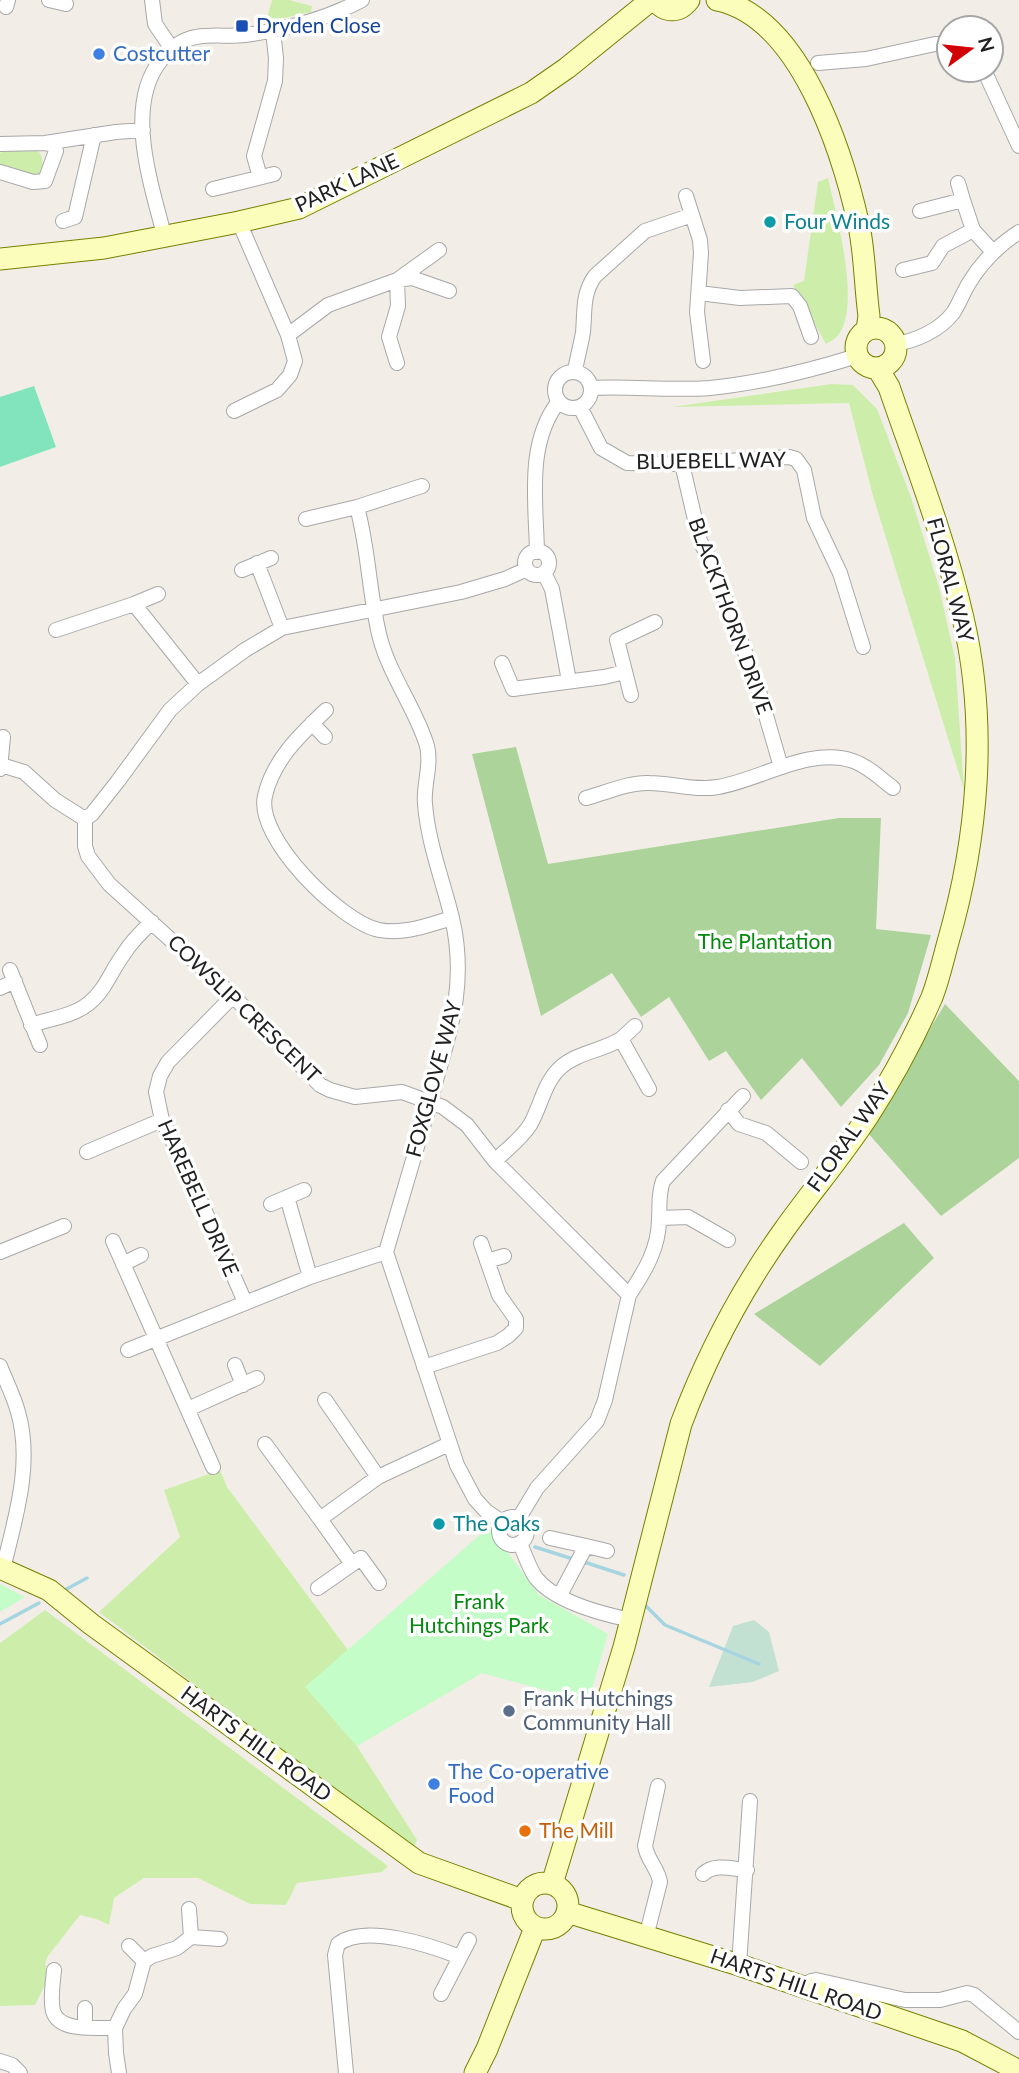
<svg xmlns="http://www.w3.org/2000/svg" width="1019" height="2073" viewBox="0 0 1019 2073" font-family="Lato,sans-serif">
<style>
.grass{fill:#cdeeab}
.forest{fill:#acd39a}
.wetland{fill:#c3e1d3}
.park{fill:#c4fdc7}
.pitch{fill:#82e4bd}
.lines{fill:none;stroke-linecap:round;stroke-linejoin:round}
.stream{stroke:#a6d5e1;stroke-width:3.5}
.street-casing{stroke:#a8a8a8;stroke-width:16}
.secondary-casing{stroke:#758000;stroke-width:23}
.street{stroke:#fff;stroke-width:14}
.secondary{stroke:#fbfdba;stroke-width:21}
.transit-dot{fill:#1a4fb4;stroke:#fff;stroke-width:2.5}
.shop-dot{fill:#3f7fe0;stroke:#fff;stroke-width:2.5}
.culture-dot{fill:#0f9aa8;stroke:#fff;stroke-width:2.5}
.service-dot{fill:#5c6f8a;stroke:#fff;stroke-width:2.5}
.food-dot{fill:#e8710a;stroke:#fff;stroke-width:2.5}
.labels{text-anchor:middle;stroke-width:7;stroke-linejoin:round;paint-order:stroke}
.transit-label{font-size:21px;fill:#164399;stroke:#fff;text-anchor:start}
.shop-label{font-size:21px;fill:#366cbe;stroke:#fff;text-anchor:start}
.street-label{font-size:21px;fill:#212121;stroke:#fff}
.culture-label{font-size:21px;fill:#0d838f;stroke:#fff;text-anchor:start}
.park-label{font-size:21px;fill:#05890e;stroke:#fff}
.service-label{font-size:21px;fill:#4e5e75;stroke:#fff;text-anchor:start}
.food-label{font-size:21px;fill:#c56008;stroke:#fff;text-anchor:start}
</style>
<rect width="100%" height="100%" fill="#f2eee7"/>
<path class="grass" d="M272,0h17l23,6 -1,6 -45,10z
M7,150h30c7,6 7,16 2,24l-4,2 -35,-9v-14z
M828,178c8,35 33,126 11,156 -3,5 -8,7 -13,10l-33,-59 11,-4 14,-99z
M831,384l22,1 24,24 34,88 28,90 16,71 9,132 -91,-294 -24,-93 -177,4z
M220,1470l7,17 121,163 -42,37 51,59 60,94 -4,10 -314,-238 81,-75 -16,-47z
M45,1610l343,256 -6,6 -85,11 -11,22 -36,-1 -52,-26h-54l-30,20 -5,27 -13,-6 -16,-4 -32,41 -3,8 5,10 -15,31 -35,1v-363z"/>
<path class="forest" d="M516,747l32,117 291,-46h42l-5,111 55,6 -23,78 -29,52 -38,42 -39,-49 -41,42 -35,-49 -17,10 -40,-64 -28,20 -29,-44 -71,43 -69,-262z
M945,1004l74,77v77l-78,58 -74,-84z
M904,1223l30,35 -114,108 -66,-52z"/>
<path class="wetland" d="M754,1620l15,12 10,39 -26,11 -44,5 24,-61z"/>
<path class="park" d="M489,1527l50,68 69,39 -20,68 -106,-29 -125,73 -52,-59z
M0,1584l25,13 -25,15z"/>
<path class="pitch" d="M34,386l22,61 -56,20v-70z"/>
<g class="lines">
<path class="stream" d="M535,1547l38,12
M581,1561l43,14
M61,1592l26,-14
M646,1606l19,19 94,39
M0,1624l39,-21"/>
<g class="street-casing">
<path id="street" d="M49,0l17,4
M152,0l3,24 17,25
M6,7l2,-7
M818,63l48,-4 69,-15h14
M984,70l35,76
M0,144l45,-1 71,-11 27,-2
M0,172l33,10 12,-1 11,-30 -3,-6 -8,-2
M260,177l-6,-21 21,-75 1,-23 -3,-27
M958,183l5,17
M213,189l61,-15
M686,196l14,44 1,13 -4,59 6,49
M920,211l43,-11 10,30 20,22
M63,221l12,-4 19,-82
M164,235c-13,-52 -40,-129 -3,-175 8,-11 22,-21 35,-23 16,-3 33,0 49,-2 40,-5 81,-16 117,-35
M903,270l29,-7 11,-17 30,-16
M400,278l39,-28
M397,280l15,-2 37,13
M699,293l41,5 52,-2 8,10 11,31
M288,335l40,-30 69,-25 1,26 -9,31 8,26
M895,344c21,-3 45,-14 58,-31 6,-9 10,-20 16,-30 12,-20 30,-38 50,-51
M575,371c2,-13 6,-26 8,-39 2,-20 -1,-38 12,-56l50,-45 47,-16
M555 390a18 18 0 1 1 36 0a18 18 0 1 1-36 0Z
M592,388c39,-2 78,3 118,0 50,-5 99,-17 147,-32
M580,407l21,41 26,15 55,1 107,-7 7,2 8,11 10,48 26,55 23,74
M234,411l43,-21 13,-15 5,-14 -7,-26 -49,-113
M682,464l18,77 15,29 23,63 20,55 23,79
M422,486l-65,21c12,44 12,88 23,131 10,38 37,73 47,108 5,19 -4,39 -2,58 3,39 18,77 27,114 14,59 1,106 -16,162 -4,13 -4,24 -10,36l-40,136 71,213 18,34 11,12 16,11
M306,519l51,-12
M525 563a12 12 0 1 1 24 0a12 12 0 1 1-24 0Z
M537,552c-1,-51 -11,-109 22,-151
M257,563l25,65
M242,570l29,-12
M544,573l8,16 17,92
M134,604l24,-10
M56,630l78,-26 64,80
M502,663l11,26 91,-12 21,-5
M631,695l-14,-55 38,-18
M326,710c-26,25 -53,50 -61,86 -10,42 76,126 114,134 25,5 49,-5 73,-12
M312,723l13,14
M1,765l23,7 31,28 30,19
M0,769l3,-32
M586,798c19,-5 43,-16 63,-15 24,0 45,8 69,4 42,-7 92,-41 135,-26 15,5 28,18 40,27
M10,970l30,75
M0,988l15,-7
M233,996l-65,66 -8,14 -4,16 6,28 24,48 59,134
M31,1025c18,-6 42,-9 57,-21 17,-13 23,-33 35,-49 8,-13 18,-23 29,-33
M621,1039l14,-13
M728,1110l11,14 27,9 35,29
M87,1152l75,-32
M495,1161c12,-12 26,-22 35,-36 11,-19 14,-43 31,-58 17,-15 41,-16 60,-28l28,50
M287,1197l23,80
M271,1204l33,-14
M660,1218l28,-1 40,23
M113,1241l100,226
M0,1252l64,-26
M487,1261l17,-5
M123,1264l18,-9
M629,1295c16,-24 30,-47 30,-76 1,-15 -1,-24 4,-38l80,-85
M128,1350l182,-73 76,-25
M235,1365l8,20
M0,1366c6,15 14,31 18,46 15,52 -3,107 -15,157
M424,1367l73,-24 11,-7 8,-8v-9l-17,-24 -18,-52
M325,1400l53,77
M188,1409l69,-31
M265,1444l55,75
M499 1531a14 14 0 1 1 28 0a14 14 0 1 1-28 0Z
M519,1518l18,-30 60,-67 8,-21 24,-105 -134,-134 -28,-36 -24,-18 -41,-15 -47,5 -25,-7 -10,-5 -87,-89 -124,-112 -21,-28 -3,-10v-27l7,-5 26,-33 52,-71 28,-26 47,-34 37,-22 179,-36 44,-13 22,-10
M550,1538l36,8
M520,1543c5,12 9,25 16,35 19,24 66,36 95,42
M352,1564l-32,-45 58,-42 71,-33
M318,1588l43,-30 18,25
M560,1595l26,-49 21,5
M703,1874c12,-11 29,-5 44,-4
M189,1909l2,28
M646,1937l14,-55c-2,-14 -13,-22 -15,-36l13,-60
M129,1946l15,15
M739,1965l11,-164
M54,1970c-1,12 -4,29 -1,41 6,22 45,16 62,17
M804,1987l7,-6 5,-1 89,20h35l27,-7 7,2 45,37
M441,1994l28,-54
M85,2027v-19
M0,2061l12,4 8,8
M119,2073l-3,-20 -1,-25 9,-19 11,-15 9,-33 8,-5 25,-8 14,-11 29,2
M346,2073l-11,-118 3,-11c27,-21 94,2 122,13"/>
</g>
<g class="secondary-casing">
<path id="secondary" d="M655,0c10,13 24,13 34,0
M717,0c84,17 126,154 142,226 6,29 6,61 10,90l-2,14
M0,259l104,-11 135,-26 60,-14 232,-115 36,-25 84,-68
M856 348a20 20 0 1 1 40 0a20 20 0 1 1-40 0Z
M0,1568l49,22 42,34 328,239 103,37
M522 1906a23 23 0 1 1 46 0a23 23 0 1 1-46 0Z
M552,1884l72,-237 57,-223c26,-69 60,-134 103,-194 27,-38 58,-74 84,-114 24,-37 46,-78 64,-119 7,-18 11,-37 16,-55 30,-104 40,-217 15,-324 -18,-79 -48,-155 -74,-231l-11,-18
M567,1912l172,53 223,76 57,30
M475,2073l12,-24 48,-121"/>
</g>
<use href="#street" class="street"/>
<use href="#secondary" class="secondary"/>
</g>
<rect class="transit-dot" x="235" y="19" width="14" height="14" rx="3.5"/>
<g class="shop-dot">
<circle cx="99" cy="54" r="7"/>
<circle cx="434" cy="1784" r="7"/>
</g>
<g class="culture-dot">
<circle cx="770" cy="222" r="7"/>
<circle cx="439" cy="1524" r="7"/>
</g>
<circle class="service-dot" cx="509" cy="1711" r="7"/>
<circle class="food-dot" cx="525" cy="1831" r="7"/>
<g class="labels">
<g class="transit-label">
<text x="256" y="33">Dryden Close</text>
</g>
<g class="shop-label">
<text x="113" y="61">Costcutter</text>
<text x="448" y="1779">The Co-operative<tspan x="448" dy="24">Food</tspan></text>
</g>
<g class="street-label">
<text transform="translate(347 183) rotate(-25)" y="7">PARK LANE</text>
<text transform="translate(711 461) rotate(-1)" y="7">BLUEBELL WAY</text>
<text transform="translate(950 580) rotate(75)" y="7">FLORAL WAY</text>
<text transform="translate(730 616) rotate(70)" y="7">BLACKTHORN DRIVE</text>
<text transform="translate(244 1009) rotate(44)" y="7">COWSLIP CRESCENT</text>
<text transform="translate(434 1079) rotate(-75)" y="7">FOXGLOVE WAY</text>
<text transform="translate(849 1137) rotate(-55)" y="7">FLORAL WAY</text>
<text transform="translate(198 1198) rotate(66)" y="7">HAREBELL DRIVE</text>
<text transform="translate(256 1744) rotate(36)" y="7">HARTS HILL ROAD</text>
<text transform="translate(796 1985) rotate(19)" y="7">HARTS HILL ROAD</text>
</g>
<g class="culture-label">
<text x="784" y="229">Four Winds</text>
<text x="453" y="1531">The Oaks</text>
</g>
<g class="park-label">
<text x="765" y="949">The Plantation</text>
<text x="479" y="1609">Frank<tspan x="479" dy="24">Hutchings Park</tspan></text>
</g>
<g class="service-label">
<text x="523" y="1706">Frank Hutchings<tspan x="523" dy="24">Community Hall</tspan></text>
</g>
<g class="food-label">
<text x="539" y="1838">The Mill</text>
</g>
</g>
<g transform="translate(970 49) rotate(75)"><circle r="33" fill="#ffffff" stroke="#a6a6a6" stroke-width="2"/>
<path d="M0-5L12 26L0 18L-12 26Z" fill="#d20004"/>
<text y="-10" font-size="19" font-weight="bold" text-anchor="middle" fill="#212121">N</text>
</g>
</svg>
